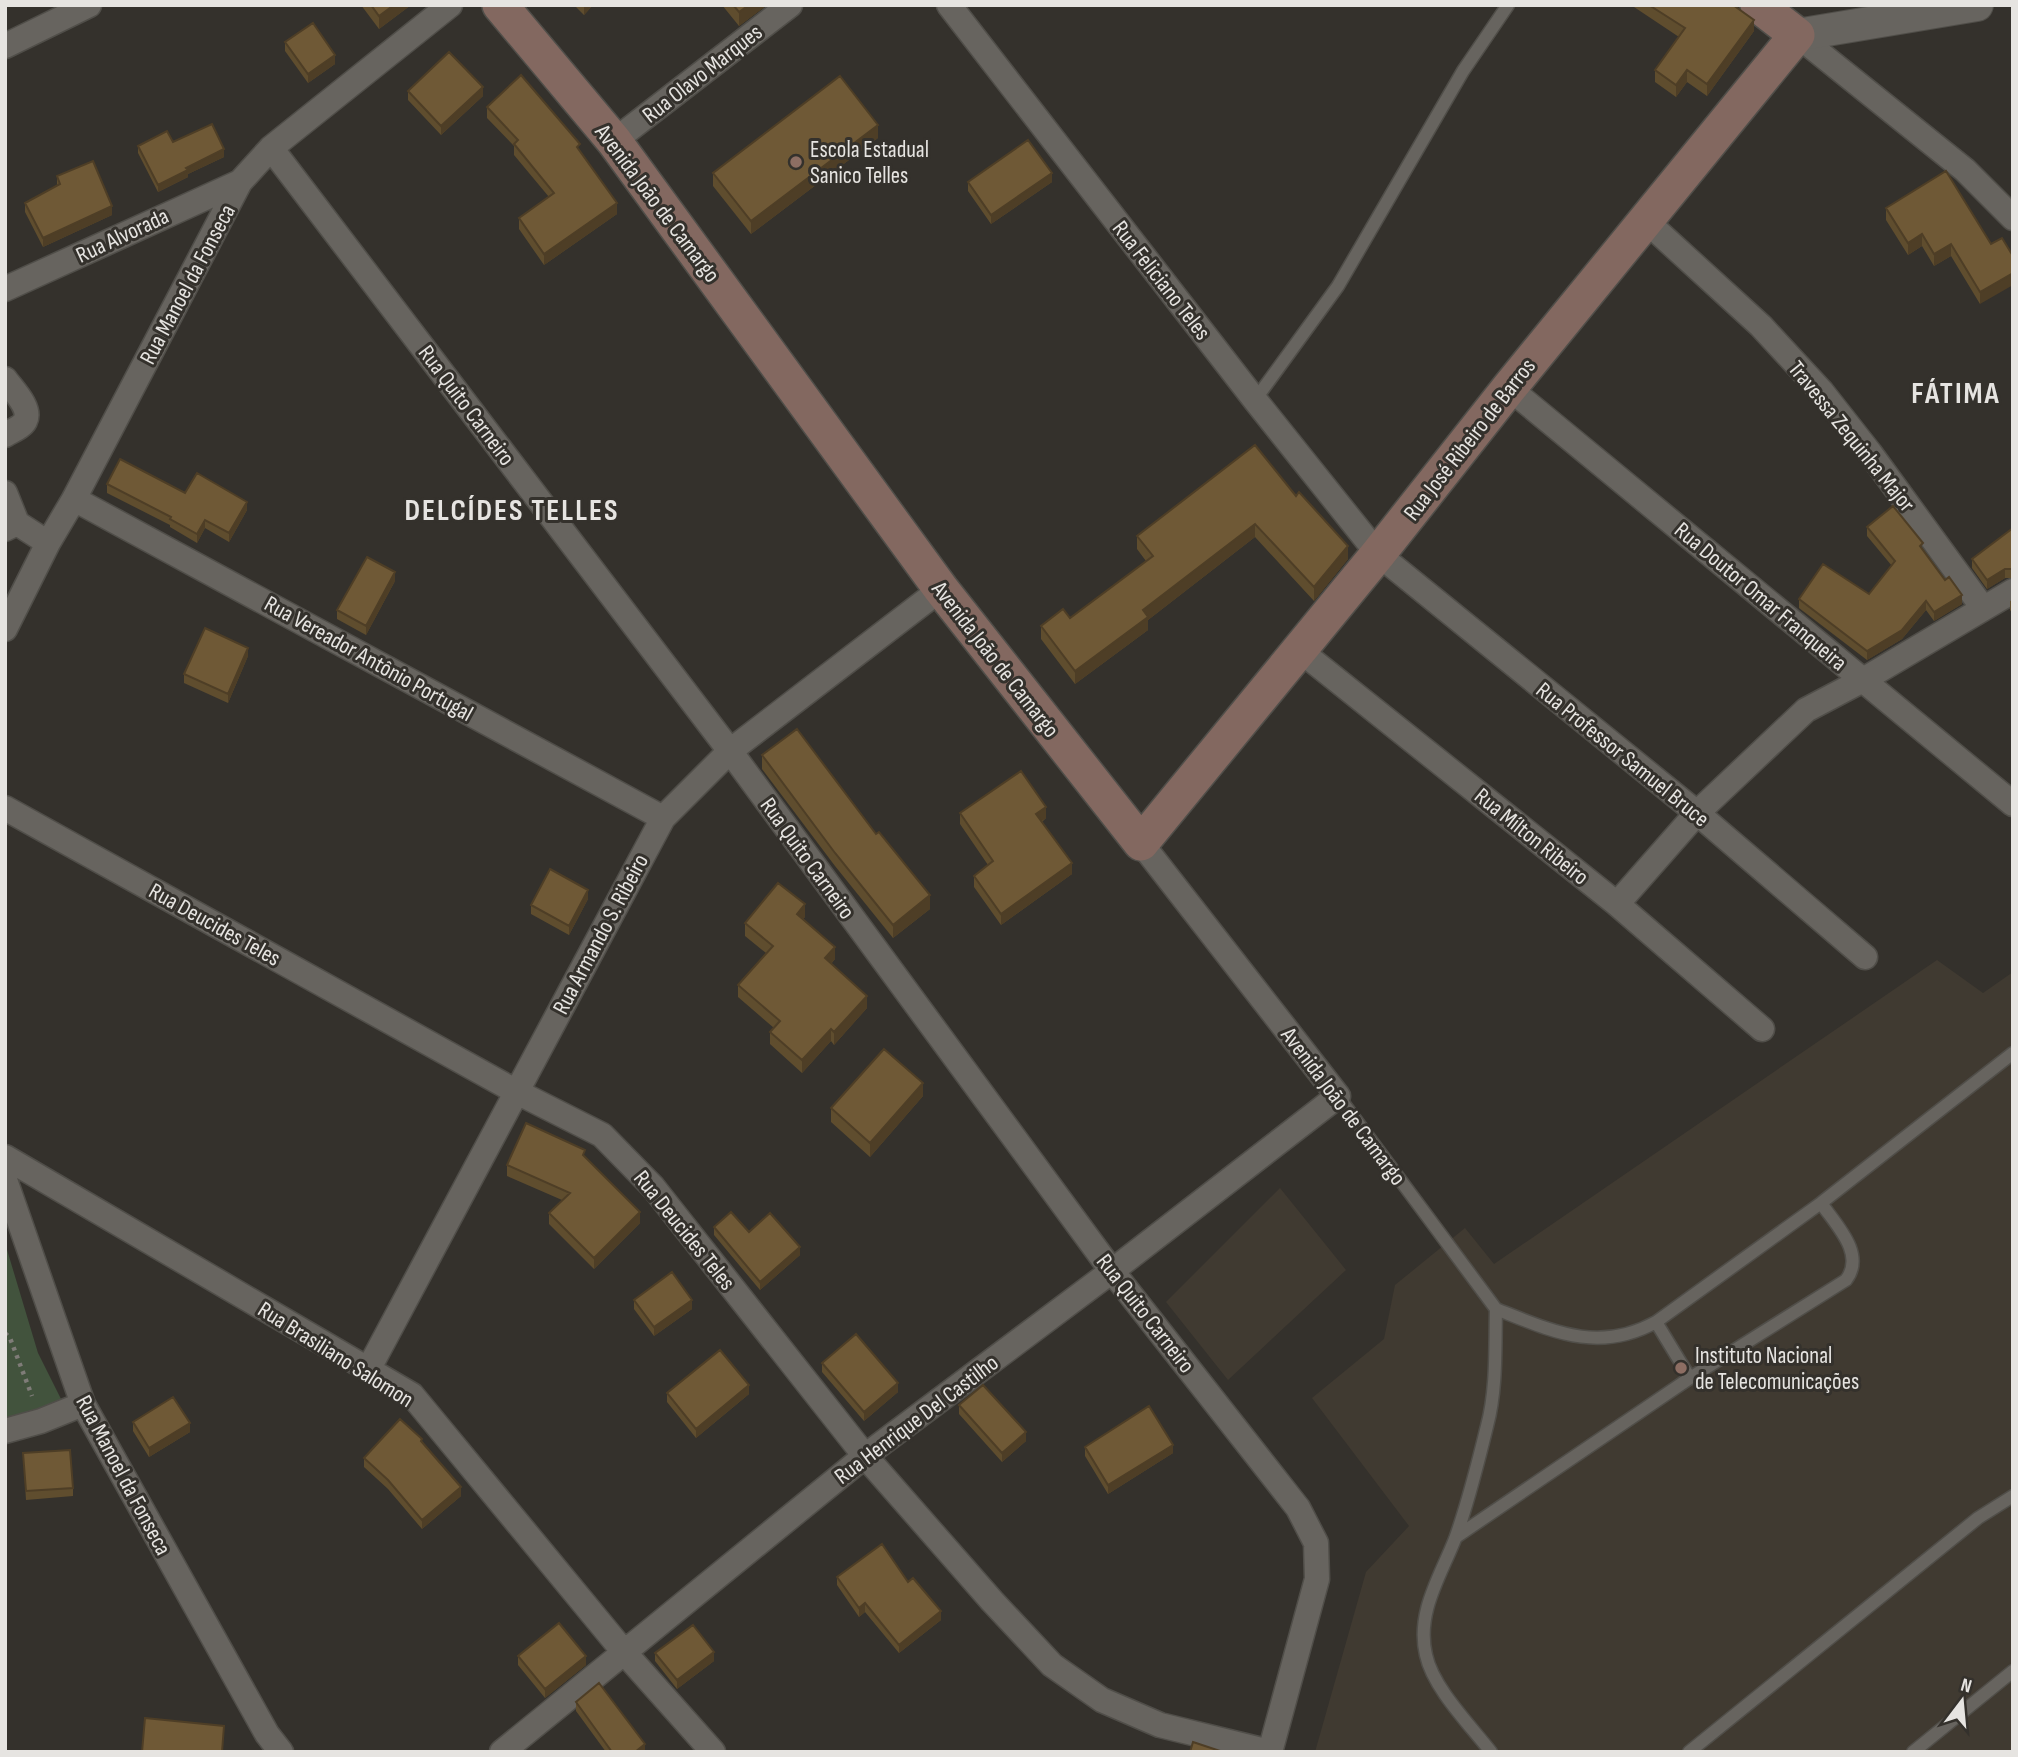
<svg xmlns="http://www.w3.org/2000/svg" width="2018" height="1757" viewBox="0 0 2018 1757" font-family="'Sofia Sans Condensed',sans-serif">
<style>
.built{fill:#403a31}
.green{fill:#42533d}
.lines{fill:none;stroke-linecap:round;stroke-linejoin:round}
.service-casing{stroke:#504e49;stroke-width:15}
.minor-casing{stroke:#504e49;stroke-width:27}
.tertiary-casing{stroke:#504e49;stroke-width:34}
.secondary-casing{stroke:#504e49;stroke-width:38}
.path{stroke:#7f7c78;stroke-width:4.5;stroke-dasharray:3.5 5;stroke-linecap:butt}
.service{stroke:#67645f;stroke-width:12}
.minor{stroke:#67645f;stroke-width:24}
.tertiary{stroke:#67645f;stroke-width:32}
.secondary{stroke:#836860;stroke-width:35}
.wall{fill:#5f4d2e}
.shaded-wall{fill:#4e3e26}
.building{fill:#6f5936;stroke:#4e3e26;stroke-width:2}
.education-dot{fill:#8d6e63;stroke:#34312c;stroke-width:2.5}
.labels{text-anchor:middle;stroke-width:6;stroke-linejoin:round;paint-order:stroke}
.street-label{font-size:23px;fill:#e6e4e1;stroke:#34312c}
.poi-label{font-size:23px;fill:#e6e4e1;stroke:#34312c;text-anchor:start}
.district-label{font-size:30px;font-weight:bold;letter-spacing:2px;fill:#e6e4e1;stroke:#34312c}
</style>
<rect width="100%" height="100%" fill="#34312c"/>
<path class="built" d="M1937,960l46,33 30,-21v780h-698l51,-180 43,-46 -97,-128 72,-59 11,-54 70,-57 29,36z
M1280,1188l66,82 -118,110 -62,-78z"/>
<path class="green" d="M5,1243l33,110 23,46 -32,32 -24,4z"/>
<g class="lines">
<g class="service-casing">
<path id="service" d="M1255,400l83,-114 125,-215 45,-66
M1338,1096l158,213
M1496,1309c56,22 102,45 160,13l165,-119 192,-150
M1656,1322l34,56
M1456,1537l234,-159 156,-98c20,-26 -10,-55 -25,-77
M1491,1752c-21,-27 -58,-64 -65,-97 -10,-42 14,-78 29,-116 13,-36 23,-76 32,-113 10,-37 8,-79 9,-117
M1689,1752l289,-234 35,-22
M1913,1752l100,-81"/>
</g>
<g class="minor-casing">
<path id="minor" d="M949,5l306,395 123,154 319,259 168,144
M1797,35l168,135 48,48
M5,46l84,-41
M614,141l176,-136
M271,148l459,603 382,520 186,237 18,35 1,36 -47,173
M1645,220l116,106 61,66 48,61 113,155
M5,289l235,-107
M5,379c7,10 27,29 20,42 -3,6 -14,10 -20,14
M1509,388l504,416
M5,493l12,30
M74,499l589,319
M5,529l12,-6 31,20
M5,629l43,-86 26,-44 166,-317 31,-34 179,-143
M1298,649l319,255 145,125
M5,808l510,283 87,44 51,52 212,269 127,145 60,64 50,35 58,25 110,27
M1617,904l80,-91 109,-103 57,-30 150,-89
M5,1157l407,238 212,257 89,100
M5,1180l78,224 184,330 14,18
M368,1370l295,-552 67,-67 211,-162
M5,1431l36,-10 42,-17
M502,1752l363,-296 247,-185 226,-175 -197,-253"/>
</g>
<g class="tertiary-casing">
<path id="tertiary" d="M1797,35l180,-30"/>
</g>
<g class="secondary-casing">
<path id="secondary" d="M500,5l114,136 327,448 200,254 237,-289 131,-166 288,-353 -39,-30"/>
</g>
<path class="path" d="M5,1333l5,5 22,58"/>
<use href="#service" class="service"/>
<use href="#minor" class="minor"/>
<use href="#tertiary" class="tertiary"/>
<use href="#secondary" class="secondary"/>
</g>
<path class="wall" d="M361,5h50l-32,24z
M574,5h19l-9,10z
M722,5h45l-28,21z
M1631,5h102l21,26 -47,65 -20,-14 -11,15 -21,-15v-12l24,-33z
M285,42l50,22 -27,19 -23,-32z
M408,91l75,5 -42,39 -33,-35z
M487,107l93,44 37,63 -73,51 -25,-36v-11l30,-21 -35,-42v-9l-27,-28z
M878,138l-127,96 -38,-48v-13z
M173,142l51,15 -36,17v3l-30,15 -20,-39v-7z
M57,176l55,39 -69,32 -18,-35v-9l32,-17z
M968,182h84l-61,42 -23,-33z
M1886,208l105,36 -11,60 -29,-48 -17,10 -12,-20 -14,9 -22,-35z
M107,484l78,9 62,17 -18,32 -24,-14 -8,15 -27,-16v-2l-63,-32z
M1296,496l52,63 -34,42 -59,-64 -107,83v10l-73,54 -34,-45v-13l29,-8 76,-57 -9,-12v-13z
M1867,527l56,24 39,53 -28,17 -8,-11 -24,29 -35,21 -68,-52v-9l70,-5 23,-28 -25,-30z
M2013,528v50h-8l-18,11 -15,-21v-9z
M395,581l-29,54 -29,-16v-9z
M2013,600v14l-3,-4v-9z
M248,656l-20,47 -44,-20v-9z
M762,755l168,154 -37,29 -58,-72 -73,-97z
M960,813l86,5 -4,4 30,52 -71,51 -27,-38v-11l14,-11 -28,-41z
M588,899l-19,36 -38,-21v-9z
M805,917l-2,2 32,40 -4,5 36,44 -33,37 -3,-4 -29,32 -32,-29v-12l4,-4 -36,-31v-12l28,-32 -21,-17v-13z
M923,1096l-53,61 -39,-35v-14z
M585,1157l55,66 -46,46 -45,-45v-11l13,-13 -55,-24v-11z
M714,1227l35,5 51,23 -40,35 -46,-55z
M634,1300l58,9 -38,27 -20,-27z
M822,1363l76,29 -34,29 -42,-49z
M667,1393l82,1 -53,44 -29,-36z
M959,1405l67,36 -24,21 -43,-48z
M133,1422l57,10 -41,25 -16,-26z
M422,1443l39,53 -39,33 -34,-40 -24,-22v-9z
M1085,1447l88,6 -65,41 -23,-38z
M23,1453l50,35v8l-47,4z
M837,1577l71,5 33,38 -42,33 -34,-41 -6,5 -22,-32z
M655,1653l59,8 -37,28 -22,-28z
M518,1656l68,9 -41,33 -27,-33z
M576,1702l69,50h-39l-30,-41z"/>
<path class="shaded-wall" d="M394,5h17l-32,24v-13z
M584,5h9l-9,10z
M749,5h18l-28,21v-14z
M1754,20v11l-47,65v-12z
M335,55v9l-27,19v-9z
M1687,70v12l-11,15v-12z
M483,87v9l-42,39v-9z
M878,125v13l-127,96v-13z
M224,149v8l-36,17v3l-30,15v-7l28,-17z
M1052,173v9l-61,42v-9z
M617,203v11l-73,51v-11z
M112,206v9l-69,32v-9z
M1922,234v12l-14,9v-12z
M1951,244v12l-17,10v-12z
M2013,273v12l-33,19v-12z
M247,502v8l-18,32v-9z
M205,520v8l-8,15v-9z
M1255,524v13l-107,83v10l-73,54v-13l68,-61z
M1348,546v13l-34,42v-14z
M2005,569v9l-18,11v-9z
M395,572v9l-29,54v-9z
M1962,595v9l-28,17v-9z
M1926,601v9l-24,29 -35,21v-9z
M248,648v8l-20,47v-9z
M1046,807v11l-10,7v-11z
M1072,863v11l-71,51v-11z
M588,890v9l-19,36v-9z
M930,895v14l-37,29v-13z
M805,904v13l-8,9v-12z
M835,947v12l-10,11v-12z
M867,996v12l-33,37v-13z
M831,1029v12l-29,32v-13z
M923,1083v13l-53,61v-14z
M640,1212v11l-46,46v-11z
M800,1247v8l-40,35v-8z
M692,1300v9l-38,27v-9z
M898,1383v9l-34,29v-9z
M749,1385v9l-53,44v-9z
M190,1423v9l-41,25v-9z
M1026,1432v9l-24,21v-9z
M1173,1445v8l-65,41v-9z
M461,1487v9l-39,33v-9z
M865,1603v9l-6,5v-9z
M941,1611v9l-42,33v-8z
M714,1652v9l-37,28v-9z
M586,1656v9l-41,33v-9z
M645,1744v8h-10z"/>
<path class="building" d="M371,5h23l-15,11z
M733,5h16l-10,7z
M1649,5h84l21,15 -47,64 -20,-14 -11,15 -21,-15 30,-42z
M313,23l22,32 -27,19 -23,-32z
M449,52l34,35 -42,39 -33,-35z
M521,75l59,69 -3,3 40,56 -73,51 -25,-36 35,-25 -40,-49 4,-4 -31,-33z
M840,76l38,49 -127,96 -38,-48z
M212,124l12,25 -38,19 2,2 -30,15 -20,-39 29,-15 6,11z
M1028,140l24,33 -61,42 -23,-33z
M93,161l19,45 -69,32 -18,-35 35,-19 -3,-8z
M1946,171l45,73 11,-6 11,18v17l-33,19 -29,-48 -17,10 -12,-20 -14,9 -22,-35z
M1255,445l41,51 3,-4 49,54 -34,41 -59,-63 -112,86 5,7 -73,54 -34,-45 22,-17 7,9 83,-62 -16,-20z
M120,459l65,34 12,-20 50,29 -18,31 -24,-13 -8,14 -27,-15 1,-2 -64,-33z
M1893,506l30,37 -3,3 25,34 4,-3 13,18 -28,17 -8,-11 -24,29 -35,21 -68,-52 24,-35 46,30 26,-33 -28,-34z
M2013,528v41h-8l-18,11 -15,-21z
M367,557l28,15 -29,54 -29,-16z
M205,628l43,20 -20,46 -44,-20z
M797,729l79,105 3,-2 51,63 -37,30 -58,-72 -73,-98z
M1021,771l25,36 -10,7 36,49 -71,51 -27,-38 19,-15 -33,-48z
M550,869l38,21 -19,36 -38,-21z
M778,883l27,21 -8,10 38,33 -10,11 42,38 -33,36 -3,-3 -29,31 -32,-28 10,-11 -42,-36 35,-39 -28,-23z
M884,1049l39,34 -53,60 -39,-35z
M526,1123l59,27 -2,5 57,57 -46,46 -45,-45 21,-20 -63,-28z
M731,1212l18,20 21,-19 30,34 -40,35 -46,-55z
M672,1272l20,28 -38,27 -20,-27z
M856,1334l42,49 -34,29 -42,-49z
M720,1350l29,35 -53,44 -29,-36z
M983,1385l43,47 -24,21 -43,-48z
M173,1397l17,26 -41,25 -16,-26z
M1149,1406l24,39 -65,40 -23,-38z
M400,1419l22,20 -1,2 40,46 -39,33 -34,-40 -24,-22z
M70,1450l3,38 -47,3 -3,-38z
M882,1544l26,38 5,-4 28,33 -42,34 -34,-42 -6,5 -22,-31z
M559,1623l27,33 -41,33 -27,-33z
M693,1625l21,27 -37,28 -22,-27z
M599,1683l46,61 -10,8h-23l-36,-50z
M145,1718l79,8 -2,26h-80z
M1193,1742l30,10h-33z"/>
<g class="education-dot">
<circle cx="796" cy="162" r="7"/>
<circle cx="1681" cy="1368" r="7"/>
</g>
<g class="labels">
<g class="street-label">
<text transform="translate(702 73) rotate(-38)" y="8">Rua Olavo Marques</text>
<text transform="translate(658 203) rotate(53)" y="8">Avenida João de Camargo</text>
<text transform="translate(122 235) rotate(-25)" y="8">Rua Alvorada</text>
<text transform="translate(1162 280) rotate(52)" y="8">Rua Feliciano Teles</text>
<text transform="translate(187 284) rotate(-62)" y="8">Rua Manoel da Fonseca</text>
<text transform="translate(467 405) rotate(53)" y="8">Rua Quito Carneiro</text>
<text transform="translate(1852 436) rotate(51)" y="8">Travessa Zequinha Major</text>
<text transform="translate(1469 439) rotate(-52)" y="8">Rua José Ribeiro de Barros</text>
<text transform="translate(1761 596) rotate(40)" y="8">Rua Doutor Omar Franqueira</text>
<text transform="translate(369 658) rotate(29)" y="8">Rua Vereador Antônio Portugal</text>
<text transform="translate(996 659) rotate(52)" y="8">Avenida João de Camargo</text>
<text transform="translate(1623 754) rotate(39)" y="8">Rua Professor Samuel Bruce</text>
<text transform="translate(1532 836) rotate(39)" y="8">Rua Mílton Ribeiro</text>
<text transform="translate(808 858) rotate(54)" y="8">Rua Quito Carneiro</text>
<text transform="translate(215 924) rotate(29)" y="8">Rua Deucides Teles</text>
<text transform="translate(600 934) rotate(-62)" y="8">Rua Armando S. Ribeiro</text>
<text transform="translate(1344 1106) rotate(53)" y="8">Avenida João de Camargo</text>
<text transform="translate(685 1230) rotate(51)" y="8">Rua Deucides Teles</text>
<text transform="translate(1146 1313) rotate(52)" y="8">Rua Quito Carneiro</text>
<text transform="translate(336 1354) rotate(32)" y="8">Rua Brasiliano Salomon</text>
<text transform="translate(916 1419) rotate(-37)" y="8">Rua Henrique Del Castilho</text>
<text transform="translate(124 1475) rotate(62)" y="8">Rua Manoel da Fonseca</text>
</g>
<g class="poi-label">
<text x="810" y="157">Escola Estadual<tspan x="810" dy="26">Sanico Telles</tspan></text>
<text x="1695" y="1363">Instituto Nacional<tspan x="1695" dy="26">de Telecomunicações</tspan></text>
</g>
<g class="district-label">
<text x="1956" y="403">FÁTIMA</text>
<text x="512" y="520">DELCÍDES TELLES</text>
</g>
</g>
<rect width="2018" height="1757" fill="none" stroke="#e6e4e1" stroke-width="14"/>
<g transform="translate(1962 1701) rotate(16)" stroke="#34312c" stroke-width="5" paint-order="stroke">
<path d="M0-5L12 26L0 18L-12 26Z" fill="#e6e4e1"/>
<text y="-10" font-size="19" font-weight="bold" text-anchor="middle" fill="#e6e4e1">N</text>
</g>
</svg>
